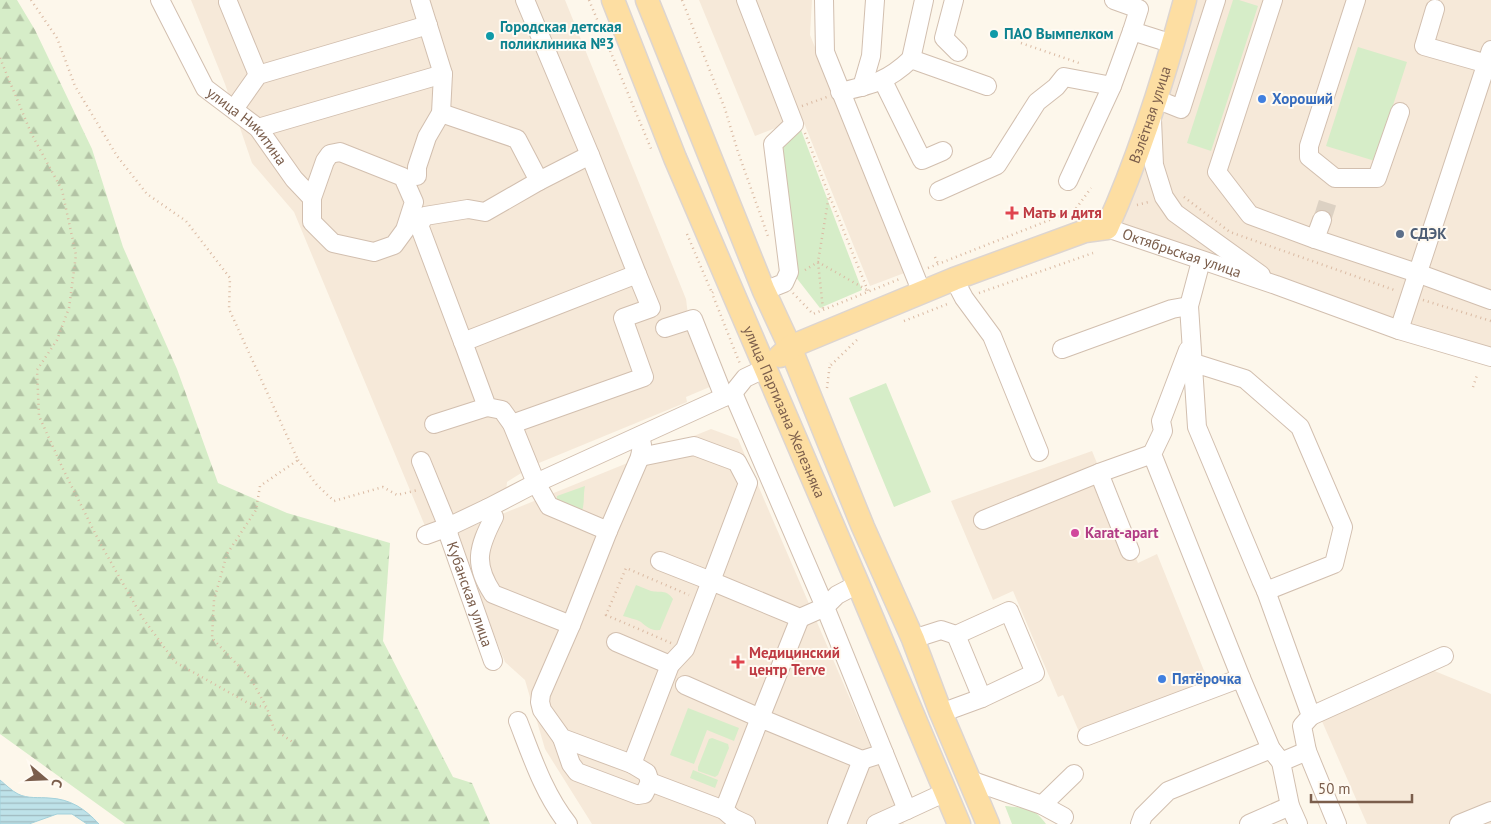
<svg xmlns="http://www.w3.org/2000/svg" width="1491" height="824" viewBox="0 0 1491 824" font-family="'PT Sans',sans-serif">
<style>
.residential{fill:#f6e9d9}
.green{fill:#d6edc8}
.forest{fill:url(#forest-firs)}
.water{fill:url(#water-rules);stroke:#a3d1db}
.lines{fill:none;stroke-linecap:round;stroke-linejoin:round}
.minor-tunnel{stroke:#dcd1c3;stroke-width:18;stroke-dasharray:18 9;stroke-linecap:butt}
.minor-casing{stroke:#d2bfaf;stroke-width:20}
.major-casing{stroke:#ddd5d0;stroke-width:25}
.path{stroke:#dabaa3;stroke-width:2.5;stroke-dasharray:1 4;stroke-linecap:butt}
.minor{stroke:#fff;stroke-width:18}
.major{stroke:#fddea2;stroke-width:22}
.culture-dot{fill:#0f9aa8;stroke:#fffaf2;stroke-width:2}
.shop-dot{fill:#3f7fe0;stroke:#fffaf2;stroke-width:2}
.health-dot{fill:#e0444e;stroke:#fffaf2;stroke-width:2}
.service-dot{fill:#5c6f8a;stroke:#fffaf2;stroke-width:2}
.hotel-dot{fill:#d1479c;stroke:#fffaf2;stroke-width:2}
.labels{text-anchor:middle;stroke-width:4;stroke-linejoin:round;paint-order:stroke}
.culture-label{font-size:15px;font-weight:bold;fill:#0d838f;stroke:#fffaf2;text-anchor:start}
.shop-label{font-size:15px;font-weight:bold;fill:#366cbe;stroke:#fffaf2;text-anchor:start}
.street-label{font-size:15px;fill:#7b5e4c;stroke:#fffaf2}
.health-label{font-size:15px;font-weight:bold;fill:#be3a42;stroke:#fffaf2;text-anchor:start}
.service-label{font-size:15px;font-weight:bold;fill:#4e5e75;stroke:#fffaf2;text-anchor:start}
.hotel-label{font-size:15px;font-weight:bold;fill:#b23c85;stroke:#fffaf2;text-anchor:start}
</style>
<defs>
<pattern id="forest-firs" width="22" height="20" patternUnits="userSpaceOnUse" patternTransform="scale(1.25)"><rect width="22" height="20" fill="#d6edc8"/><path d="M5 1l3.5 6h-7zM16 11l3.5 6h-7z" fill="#b3c3a5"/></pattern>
<pattern id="water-rules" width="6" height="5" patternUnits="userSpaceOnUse" patternTransform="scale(1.25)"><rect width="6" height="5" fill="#bee2e9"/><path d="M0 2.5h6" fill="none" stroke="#9fbabf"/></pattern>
</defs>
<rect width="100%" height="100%" fill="#fdf7eb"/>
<path class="residential" d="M191,0h374l121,299 4,32 22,55 -26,11 1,5 -153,63 -27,17 -1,11 -81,33 -131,-314 -42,-49 -27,-79z
M699,0h113l-2,35 97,237 -37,14 -68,-168 -47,18z
M1185,0h306v357l-384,-129z
M711,429l27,10 166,385h-312l-47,-75 -20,-69 -20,-18 -52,-128z
M1092,451l46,112 19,-9 52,129 -129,51 -17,-39 -5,2 -45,-106 -20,9 -42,-99z
M1432,670l59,24v130h-124l-46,-105z"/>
<path class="green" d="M1233,0h6l19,6 -47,145 -24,-8z
M1358,47l49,15 -32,99 -49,-15z
M801,130l61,160 -42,18 -25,-32 -15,-138z
M886,383l45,109 -37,15 -45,-109z
M585,486c-2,9 0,16 -3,25l-26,-10 1,-5z
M636,585c5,2 10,4 15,6 9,2 15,-2 22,8l-13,31c-9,1 -13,-3 -19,-8 -5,-3 -12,-4 -18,-6z
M688,708l51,20 -5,13 -27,-11 -13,34 -24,-9z
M712,738l16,6 1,4 -11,27 -3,2 -17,-6v-4l11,-28z
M693,770l25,10 -3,8 -25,-10z
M1005,806c19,2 29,1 41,18h-34z"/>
<path class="forest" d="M0,0h17l18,30 57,119 31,98 54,122 41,114 69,30 103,30 -7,98 70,136 19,6 18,41h-365l-125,-90z"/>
<path class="water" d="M0,780c6,5 12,11 18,14 10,5 21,3 31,4 22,1 36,11 50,26h-12l-15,-10h-15l-28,10h-29z"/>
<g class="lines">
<path class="minor-tunnel" d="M1322,220l8,-25"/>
<g class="minor-casing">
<g id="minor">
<path id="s1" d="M160,0l45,88 53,40 36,51 18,19"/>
<path d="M525,0l65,155 47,119 -174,68 24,65 15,3 10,14 24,59 13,23 59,25"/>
<path d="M746,0l48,124 -21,20 16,128 -5,11 -20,8"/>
<path d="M824,0l1,52 97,241"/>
<path d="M954,0l-10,38 14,14"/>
<path d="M1114,0l25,9 -7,22"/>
<path d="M1273,0l-56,172 33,43 65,24 102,34 74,27"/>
<path d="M1356,0l-47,146v11l26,21h42l23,-66"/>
<path d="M228,2l30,73"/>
<path d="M1435,9l-11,37 67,19"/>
<path d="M911,59l13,-59"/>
<path d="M883,81l39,79 21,-9"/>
<path d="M862,87l9,-31 4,-56"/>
<path d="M840,92c31,-7 47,-10 71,-33l76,27"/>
<path d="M1156,99l25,10 35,-109"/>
<path d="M234,109l24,-34 170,-50"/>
<path d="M441,113l76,26 22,42 -54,31 -17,-3 -43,7 -6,9 44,117"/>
<path d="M1152,120l2,45 10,32 11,16 86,62"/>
<path d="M258,128l185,-54"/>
<path d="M340,152l63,25 11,25 -9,28 -11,15 -20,7 -41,-9 -21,-21v-24l13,-37 5,-7z"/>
<path d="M417,176v-9l10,-30 14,-24 2,-39 -23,-74"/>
<path d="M539,181l51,-26"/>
<path d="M1068,181l44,-95"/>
<path d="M939,191l58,-26 40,-63 19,-15 8,-10 48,9 20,-55 41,13"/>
<path id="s2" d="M1107,228l169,57 123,45 92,27"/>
<path d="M1315,239l7,-19"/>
<path d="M954,279l10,19 28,38 47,116"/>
<path d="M665,328l28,-9 31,78"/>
<path d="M1399,330l92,-280"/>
<path d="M1062,349l110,-40 17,-3"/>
<path d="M1188,350l-27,71 2,10 -11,23 89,224 30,71 10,13"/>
<path d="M1191,362l54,17 55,48 43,100 -9,37 -68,27 -5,-11 -64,-153 -8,-121 12,-45"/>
<path d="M434,424l53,-17"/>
<path d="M512,424l132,-47 -21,-59 28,-10 -14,-34"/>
<path d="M640,457l54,-11 43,16 11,21 -37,98 -51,-20"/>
<path id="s3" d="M421,461l27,66 1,9 44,125"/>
<path d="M1099,473l31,78"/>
<path d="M488,508l6,9c-16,31 -21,47 -1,77l78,31 37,-94 32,-74 2,-12 -2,-9"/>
<path d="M983,520l116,-47 53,-19"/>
<path d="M426,535l22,-8 40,-19 48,-25 197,-90 12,-15 21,-10"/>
<path d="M858,584l-21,11 -12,12 82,203 39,-18"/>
<path d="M1266,591l45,125 -9,10 5,25 30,73"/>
<path d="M571,625l-30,69 -1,8 2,8 20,28 70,26"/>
<path d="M956,635l26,63"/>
<path d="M913,639l28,-9 15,5 53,-24 26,62 -53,25 -41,15"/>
<path d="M616,642l54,23"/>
<path d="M685,685l75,33 40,-100"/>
<path d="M1311,716l133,-60"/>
<path d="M518,721c14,36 26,73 50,103"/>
<path d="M1087,736l154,-58"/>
<path d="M562,738l9,26 6,8 61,23 6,-1 6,-12"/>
<path d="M970,780l72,25 22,12"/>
<path d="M1042,805l32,-31"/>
<path d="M724,810l-74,-28 -3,-9 -15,-9 38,-99 15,-16 26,-68 89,37 25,-11 -92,-214"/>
<path d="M746,824l-13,-6 -9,-8 36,-92 102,42 22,-7"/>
<path d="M837,824l25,-64"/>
<path d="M876,824l31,-14"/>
<path d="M1140,824l3,-8 25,-25 103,-42 7,9"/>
<path d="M1249,824l41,-18"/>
<path d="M1298,824l-8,-18 -9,-44 26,-11"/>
<path d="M1459,824l32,-13"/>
</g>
</g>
<g class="major-casing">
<g id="major">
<path id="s4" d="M613,0l62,158 183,426 101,240"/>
<path d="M647,0l117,291 26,56 73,180 50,112 28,74 47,111"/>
<path id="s5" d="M780,356l10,-9 164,-68 131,-48 22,-3c33,-73 57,-150 78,-228"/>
</g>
</g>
<path class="path" d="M31,0l26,38 18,48 42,70 30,38 39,27 44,57 -1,31 69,151 -38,26 -4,24 -29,44 -13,46 -2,38 39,41 16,29 7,21 20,14
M589,0l63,151
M682,0l43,109 13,43 31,87
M1021,43l58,20
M0,58l31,75 31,57 14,65 -7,53 -12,32 -20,30 2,46 24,53 37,74 42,74 33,45 73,41 19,5
M802,106l25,-9
M805,133l24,62 -11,67 5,47
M830,197l38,94
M1184,197l46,35 167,59
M1137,205l12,-3
M687,234l25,59
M935,257l3,7
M928,268l147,-58 16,-22
M805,270l13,-8 49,28
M713,292l-1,1 28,71
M793,293l20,21 89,-36
M979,293l114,-40
M1423,300l68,21
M904,321l46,-18
M831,365l28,-27
M1473,387l4,-12
M827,388l3,-25
M298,460l19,25 17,16 49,-14 14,8 21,-5
M671,643l-65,-28 20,-47 63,27"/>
<use href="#minor" class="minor"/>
<use href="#major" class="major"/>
</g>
<g class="culture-dot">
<circle cx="994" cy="34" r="5"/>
<circle cx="490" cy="36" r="5"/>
</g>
<g class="shop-dot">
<circle cx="1262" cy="99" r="5"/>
<circle cx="1162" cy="679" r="5"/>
</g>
<g class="health-dot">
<path d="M1009.5 205.5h5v5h5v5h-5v5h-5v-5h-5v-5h5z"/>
<path d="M735.5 654.5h5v5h5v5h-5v5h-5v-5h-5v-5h5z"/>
</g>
<circle class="service-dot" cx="1400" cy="234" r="5"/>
<circle class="hotel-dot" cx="1075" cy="533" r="5"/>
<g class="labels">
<g class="culture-label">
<text x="500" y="32">Городская детская<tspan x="500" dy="17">поликлиника №3</tspan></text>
<text x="1004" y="39">ПАО Вымпелком</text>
</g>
<g class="shop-label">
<text x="1272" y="104">Хороший</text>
<text x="1172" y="684">Пятёрочка</text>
</g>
<g class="street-label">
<text dy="5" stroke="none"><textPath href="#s5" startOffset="474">Взлётная улица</textPath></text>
<text dy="5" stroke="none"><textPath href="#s1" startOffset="156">улица Никитина</textPath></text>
<text dy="5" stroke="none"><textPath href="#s2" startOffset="79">Октябрьская улица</textPath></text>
<text dy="5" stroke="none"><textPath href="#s4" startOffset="446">улица Партизана Железняка</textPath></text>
<text dy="5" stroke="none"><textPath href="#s3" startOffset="142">Кубанская улица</textPath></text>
</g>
<g class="health-label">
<text x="1023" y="218">Мать и дитя</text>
<text x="749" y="658">Медицинский<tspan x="749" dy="17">центр Terve</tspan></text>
</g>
<g class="service-label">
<text x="1410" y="239">СДЭК</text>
</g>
<g class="hotel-label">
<text x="1085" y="538">Karat-apart</text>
</g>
</g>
<g transform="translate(45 779) rotate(109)" stroke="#fffaf2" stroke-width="4" paint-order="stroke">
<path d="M0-4L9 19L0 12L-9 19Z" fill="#7b5e4c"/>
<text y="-8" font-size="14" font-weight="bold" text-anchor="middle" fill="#7b5e4c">С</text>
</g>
<path d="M1311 794v8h101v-8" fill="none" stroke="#7b5e4c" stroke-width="2.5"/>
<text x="1318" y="794" font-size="15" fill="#7b5e4c" stroke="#fffaf2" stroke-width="4" paint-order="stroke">50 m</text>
</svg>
